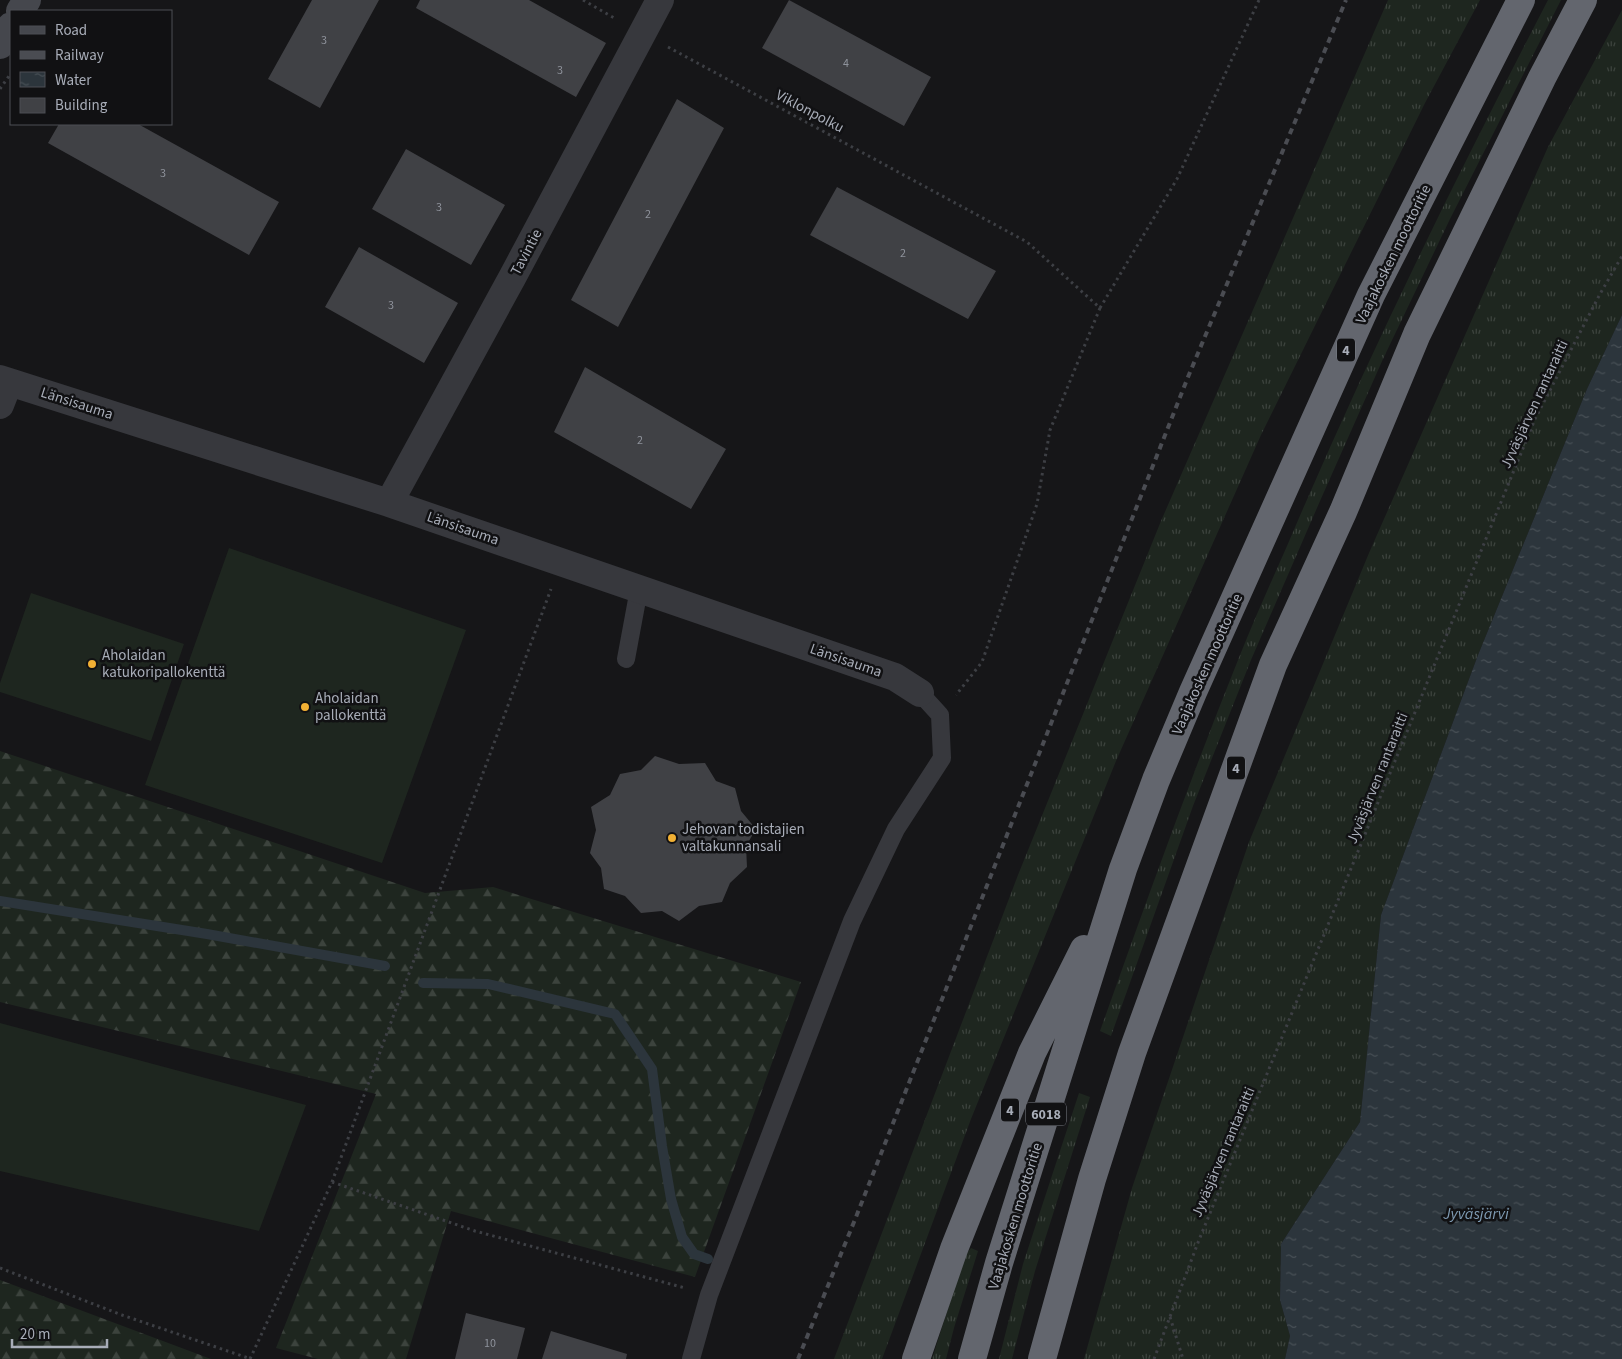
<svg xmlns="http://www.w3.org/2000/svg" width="1622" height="1359" viewBox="0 0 1622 1359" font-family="'Source Sans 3',sans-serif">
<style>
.grass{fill:url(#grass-tufts)}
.forest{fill:url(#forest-firs)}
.pitch{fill:#1e261f}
.water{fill:url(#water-ripples)}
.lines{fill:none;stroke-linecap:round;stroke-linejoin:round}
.stream{stroke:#2c353c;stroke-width:10}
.building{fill:#404145}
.path{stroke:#3d3f44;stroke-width:3;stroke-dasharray:2.5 4;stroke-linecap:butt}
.service{stroke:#37383d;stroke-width:18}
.minor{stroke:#37383d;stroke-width:28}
.secondary{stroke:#45474d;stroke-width:28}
.motorway{stroke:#63666e;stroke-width:28}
.rail{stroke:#4a4c52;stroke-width:4;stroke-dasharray:6 5;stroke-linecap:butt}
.poi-dot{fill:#f2b134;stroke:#111113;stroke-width:2}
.labels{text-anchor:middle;stroke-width:5;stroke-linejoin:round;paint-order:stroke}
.number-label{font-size:12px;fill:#8e929b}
.shield{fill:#111113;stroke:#7b7e86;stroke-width:1}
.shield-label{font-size:14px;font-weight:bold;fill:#a8adb8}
.street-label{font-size:15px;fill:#a8adb8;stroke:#111113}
.poi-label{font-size:15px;fill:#a8adb8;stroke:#111113;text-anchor:start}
.water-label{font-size:16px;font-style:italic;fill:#7f9bb3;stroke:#111113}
</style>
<defs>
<pattern id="grass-tufts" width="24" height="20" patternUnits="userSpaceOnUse" patternTransform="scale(1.25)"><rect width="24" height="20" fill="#1e261f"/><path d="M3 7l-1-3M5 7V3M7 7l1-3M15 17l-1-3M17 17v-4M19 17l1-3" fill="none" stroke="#3c433d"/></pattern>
<pattern id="forest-firs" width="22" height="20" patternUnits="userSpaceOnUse" patternTransform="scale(1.25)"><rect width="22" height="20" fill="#1e261f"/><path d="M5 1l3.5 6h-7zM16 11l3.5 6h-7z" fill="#3c433d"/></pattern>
<pattern id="water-ripples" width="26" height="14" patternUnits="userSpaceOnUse" patternTransform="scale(1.25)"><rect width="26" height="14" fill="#2c353c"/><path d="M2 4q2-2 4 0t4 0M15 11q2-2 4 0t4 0" fill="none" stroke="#485056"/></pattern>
</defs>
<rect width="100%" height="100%" fill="#161618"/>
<path class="grass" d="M1388,0h92l-55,103 -164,332 -145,326 -145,358 -89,240h-48l184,-484 143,-354z
M1548,0h13l-111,219 -67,140 -63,142 -69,159 -58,146 -82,230 -11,-5c45,-126 90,-252 140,-376 15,-37 31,-73 47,-109 79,-186 168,-367 261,-546z
M1622,10v305l-35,74 -109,266 -97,260 -21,207 -79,122 -1,56 10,36 -5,23h-201l48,-171 117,-346 120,-289 179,-406z
M1079,1093l11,4 -55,174 -23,88h-13l24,-95z
M971,1248l7,3 -24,77 -8,31h-14l33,-104z"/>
<path class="forest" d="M0,751l425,142 68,-6 308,95 -106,295 -244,-66 -45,148h-88l-42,-11 100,-254 -376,-92z
M0,1280l211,79h-211z"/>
<path class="pitch" d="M229,548l237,82 -84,233 -237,-78z
M31,593l153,51 -33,97 -151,-49v-9z
M0,1023l306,82 -47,126 -259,-60z"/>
<path class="water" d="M1622,315v1044h-337l5,-23 -10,-36 1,-56 79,-122 21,-207 97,-260 109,-266z"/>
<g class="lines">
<path class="stream" d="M0,901l207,33 178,32
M423,983l65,1 127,30 37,55 10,77 9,53 11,38 12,17 14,5"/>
</g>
<path class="building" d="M312,0h67l-59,108 -52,-29z
M420,0h109l77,43 -30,54 -160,-89z
M789,0l142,77 -27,49 -142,-78z
M677,99l47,29 -106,199 -47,-27z
M59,124h79l141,78 -30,53 -201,-112z
M406,149l99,56 -34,60 -99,-56z
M837,187l159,84 -28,48 -158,-84z
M359,247l99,56 -34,60 -99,-56z
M585,367l141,82 -35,60 -137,-77z
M655,756l24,8 26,-1 11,18 19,7 6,23 15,18 -10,17 1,21 -17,16 -8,19 -23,4 -20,15 -17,-10 -21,2 -16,-17 -21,-7 -3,-21 -11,-15 6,-23 -5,-23 19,-12 10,-21 21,-4z
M466,1313l59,15 -8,31h-62z
M551,1331l76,23 -1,5h-84z"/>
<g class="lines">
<path class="path" d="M583,0l33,19
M668,47l359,195 73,66 -50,122 -13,74 -55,158 -26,33
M0,89l11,-16
M1100,308l77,-129 82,-179
M332,1182l143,49 210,57
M0,1268l122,47 129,44
M1170,1317l13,42
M250,1359l82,-177 219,-593
M1154,1359l45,-119 336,-821 65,-125 22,-38"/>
<path class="service" d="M626,659l13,-70
M691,1359l18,-64 143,-374 44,-92 46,-71 -2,-43 -20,-22"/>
<path class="minor" d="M0,379l389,124 506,174 25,16
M0,405l9,-23
M389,503l124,-227 147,-276"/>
<path class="secondary" d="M20,11l7,-11
M0,45l11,-19"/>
<path class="motorway" d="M916,1359l38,-110 78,-196 52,-104
M972,1359l27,-96 124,-394 33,-89 37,-88 178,-397 150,-295
M1042,1359l50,-180 40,-126 141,-388 70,-153 74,-178 125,-256 41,-78"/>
<path class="rail" d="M798,1359l56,-137 334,-845 158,-377"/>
</g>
<g class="poi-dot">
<circle cx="92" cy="664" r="5"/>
<circle cx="305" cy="707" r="5"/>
<circle cx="672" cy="838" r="5"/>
</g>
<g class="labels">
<g class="number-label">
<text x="324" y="44">3</text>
<text x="846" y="67">4</text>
<text x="560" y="74">3</text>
<text x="163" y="177">3</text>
<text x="439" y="211">3</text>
<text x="648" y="218">2</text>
<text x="903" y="257">2</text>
<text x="391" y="309">3</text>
<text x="640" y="444">2</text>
<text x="490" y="1347">10</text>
</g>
<g class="shield">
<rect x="1337" y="338.5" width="18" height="23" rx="4"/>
<rect x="1227" y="756.5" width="18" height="23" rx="4"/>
<rect x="1001" y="1098.5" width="18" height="23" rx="4"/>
<rect x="1026" y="1102.5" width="40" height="23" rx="4"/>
</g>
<g class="shield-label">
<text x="1346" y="355">4</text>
<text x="1236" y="773">4</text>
<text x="1010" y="1115">4</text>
<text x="1046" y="1119">6018</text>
</g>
<g class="street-label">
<text transform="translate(810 111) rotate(28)" y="5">Viklonpolku</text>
<text transform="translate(526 252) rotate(-62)" y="5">Tavintie</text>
<text transform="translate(1393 254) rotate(-64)" y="5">Vaajakosken moottoritie</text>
<text transform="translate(77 403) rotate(18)" y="5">Länsisauma</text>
<text transform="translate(1534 404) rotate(-65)" y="5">Jyväsjärven rantaraitti</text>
<text transform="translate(463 528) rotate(19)" y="5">Länsisauma</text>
<text transform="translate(846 660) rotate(19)" y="5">Länsisauma</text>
<text transform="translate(1207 664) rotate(-66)" y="5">Vaajakosken moottoritie</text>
<text transform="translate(1377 778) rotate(-68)" y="5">Jyväsjärven rantaraitti</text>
<text transform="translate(1223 1152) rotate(-67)" y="5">Jyväsjärven rantaraitti</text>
<text transform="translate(1015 1216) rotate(-73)" y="5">Vaajakosken moottoritie</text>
</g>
<g class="poi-label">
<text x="102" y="660">Aholaidan<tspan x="102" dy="17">katukoripallokenttä</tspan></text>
<text x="315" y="703">Aholaidan<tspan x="315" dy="17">pallokenttä</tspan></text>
<text x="682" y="834">Jehovan todistajien<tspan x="682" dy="17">valtakunnansali</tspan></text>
</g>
<g class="water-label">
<text x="1476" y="1219">Jyväsjärvi</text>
</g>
</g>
<rect x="10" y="10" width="162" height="115" fill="#111113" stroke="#4d4f55"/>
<rect x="20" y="26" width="25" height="8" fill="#45474d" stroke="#4d4f55"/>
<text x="55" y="35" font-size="15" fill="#a8adb8">Road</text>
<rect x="20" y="51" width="25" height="8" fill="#4a4c52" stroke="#4d4f55"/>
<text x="55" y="60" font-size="15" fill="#a8adb8">Railway</text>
<rect x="20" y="72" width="25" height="15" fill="url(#water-ripples)" stroke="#4d4f55"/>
<text x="55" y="85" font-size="15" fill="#a8adb8">Water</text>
<rect x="20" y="98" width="25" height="15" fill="#404145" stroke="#4d4f55"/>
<text x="55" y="110" font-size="15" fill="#a8adb8">Building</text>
<path d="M12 1339v8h95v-8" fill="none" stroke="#a8adb8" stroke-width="2.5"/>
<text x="20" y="1339" font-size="15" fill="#a8adb8" stroke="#111113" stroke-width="4" paint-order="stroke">20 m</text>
</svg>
